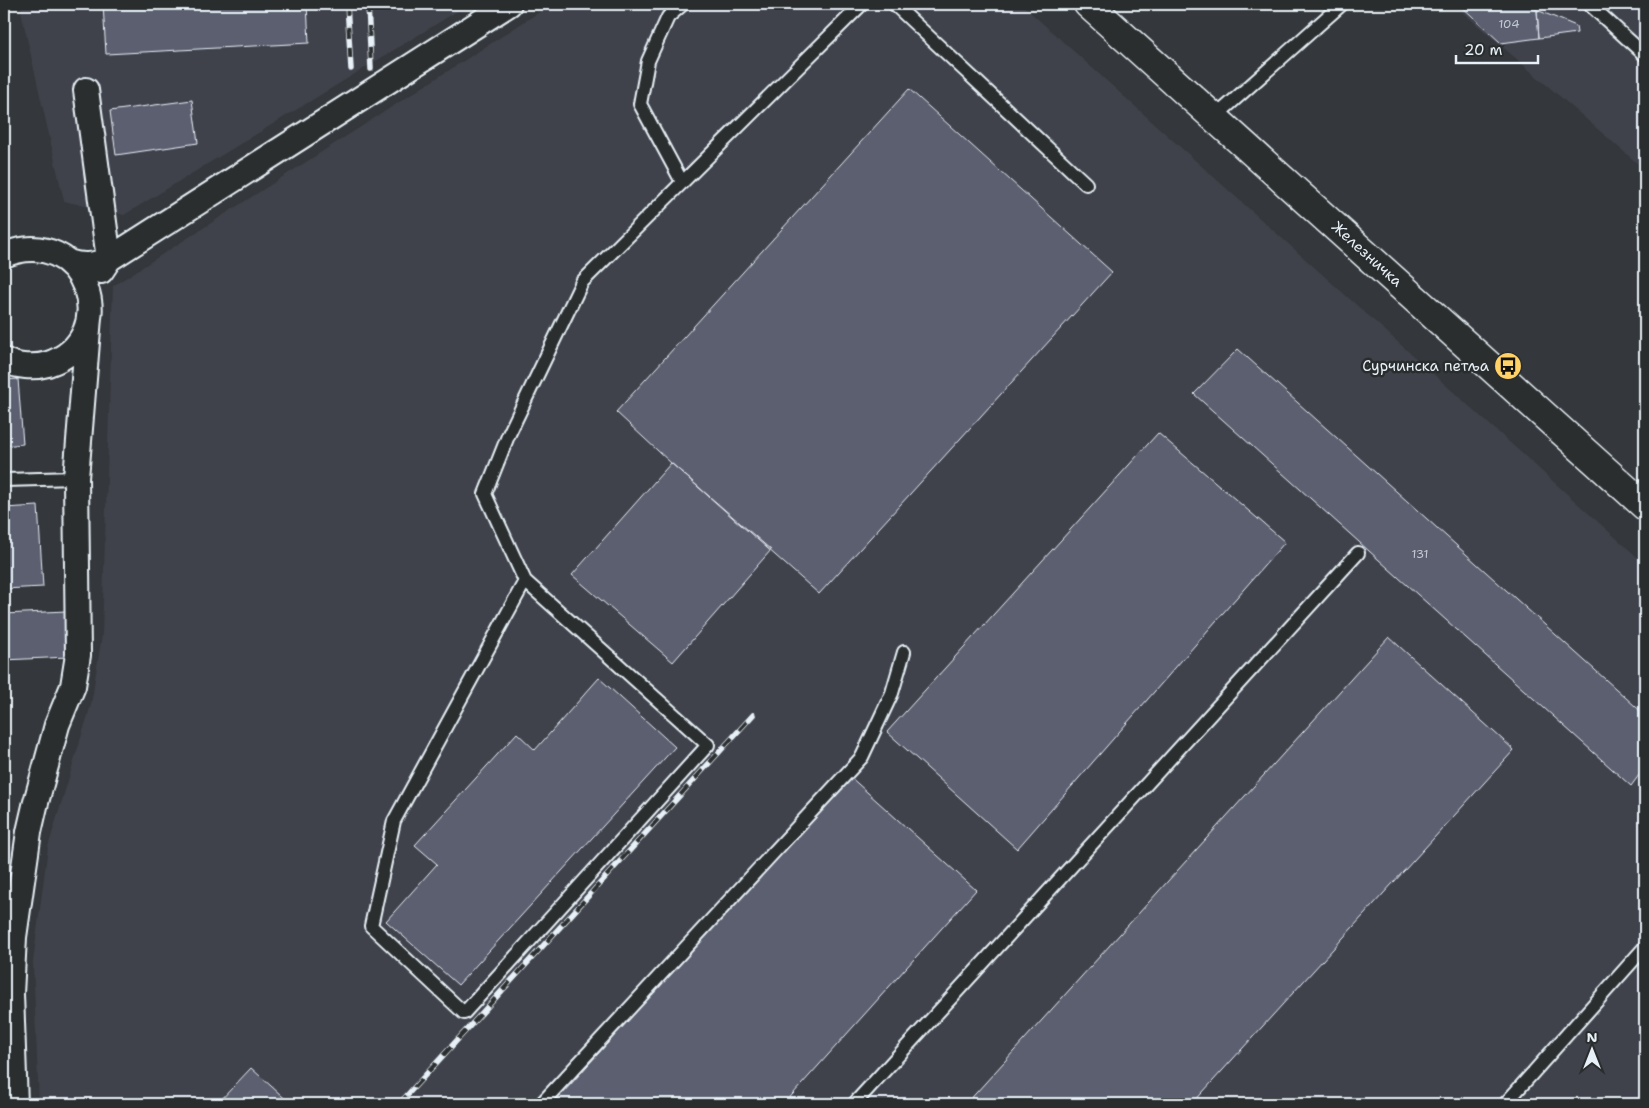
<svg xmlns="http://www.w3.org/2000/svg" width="1649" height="1108" viewBox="0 0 1649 1108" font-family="'Shantell Sans',sans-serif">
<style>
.built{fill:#40434b}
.building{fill:#5c5e70;stroke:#e8f1f8}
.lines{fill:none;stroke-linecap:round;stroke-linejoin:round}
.service-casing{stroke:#e8f1f8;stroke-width:16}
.minor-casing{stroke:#e8f1f8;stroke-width:28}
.secondary-casing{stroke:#e8f1f8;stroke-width:31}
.service{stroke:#2a2d2e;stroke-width:12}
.minor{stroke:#2a2d2e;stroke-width:24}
.secondary{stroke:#2a2d2e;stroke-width:28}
.rail-casing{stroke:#e8f1f8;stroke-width:5.5}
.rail{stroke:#2a2d2e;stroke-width:4;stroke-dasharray:11;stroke-linecap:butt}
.labels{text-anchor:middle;stroke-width:5;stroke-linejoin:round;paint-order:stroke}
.number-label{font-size:12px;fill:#c5ccd6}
.street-label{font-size:15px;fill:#e8f1f8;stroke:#2a2d2e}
.poi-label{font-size:15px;fill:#e8f1f8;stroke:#2a2d2e;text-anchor:end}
</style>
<rect width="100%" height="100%" fill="#34373b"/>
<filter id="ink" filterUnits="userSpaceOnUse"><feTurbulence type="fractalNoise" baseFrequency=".02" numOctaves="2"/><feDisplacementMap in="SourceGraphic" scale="10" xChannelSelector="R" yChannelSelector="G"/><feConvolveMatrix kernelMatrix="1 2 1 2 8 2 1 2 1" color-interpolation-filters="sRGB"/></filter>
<g filter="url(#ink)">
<path class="built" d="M21,4h448l-345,211 -60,-14 -42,-185z
M552,4h469l624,560v540h-1606l-6,-142 15,-115 43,-142 11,-70 11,-349z
M1453,4h192v166z"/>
<path class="building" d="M103,4h204l2,39 -203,11z
M1459,4h66l12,6 2,28 -38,5z
M1537,10l39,16 1,7 -38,5z
M909,89l203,183 -293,322 -148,-131 -55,-51z
M192,100l6,43 -82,12 -6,-44z
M1238,349l407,366v52l-14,19 -437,-392z
M18,379l5,65 -19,2v-66z
M1158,433l127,109 -268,307 -130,-117z
M671,463l100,87 -98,112 -101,-87z
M38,506l5,81 -39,2v-81z
M66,611l2,46 -64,3v-46z
M1389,637l125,113 -322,354h-226z
M599,678l76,69 -217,238 -72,-64 51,-57 -22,-19 102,-112 18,17z
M848,775l128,115 -192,214h-231z
M251,1068l40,36h-74z"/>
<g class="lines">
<g class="service-casing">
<path id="service" d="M894,4l192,180
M1589,4l56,51
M1215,117l127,-113
M682,182l-42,-78 8,-43 20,-44 15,-13
M4,480l72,-2
M525,581l-131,240 -23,105 93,87 244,-268 -183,-164 -40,-87 23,-58 74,-154 280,-278
M541,1104l321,-347 30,-64 12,-41
M854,1104l504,-551
M1505,1104l140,-157"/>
</g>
<g class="minor-casing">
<path id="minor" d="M86,90l23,169 -8,12
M4,255c82,-33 121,83 44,109 -14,4 -31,3 -44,-4
M68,262c16,5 25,4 41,-3l400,-255
M15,1104l-4,-110 3,-57 15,-105 6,-26 22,-81 16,-39 5,-31 -2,-177 13,-161"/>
</g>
<g class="secondary-casing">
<path id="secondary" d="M1088,4l557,502"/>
</g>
<use href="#service" class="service"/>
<use href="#minor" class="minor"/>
<use href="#secondary" class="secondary"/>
<g class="rail-casing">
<path id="rail" d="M347,4l4,65
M368,4l3,65
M399,1104l354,-389"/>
</g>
<use href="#rail" class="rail"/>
</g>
</g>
<defs>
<g id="bus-disc" transform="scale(1.4375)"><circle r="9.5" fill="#ffd166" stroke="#2a2d2e"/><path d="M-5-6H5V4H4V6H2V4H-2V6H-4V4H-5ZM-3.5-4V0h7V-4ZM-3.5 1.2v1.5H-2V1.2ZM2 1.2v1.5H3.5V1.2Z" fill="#111"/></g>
</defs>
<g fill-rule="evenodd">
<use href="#bus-disc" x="1508" y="366"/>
</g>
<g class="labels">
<g class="number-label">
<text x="1509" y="28">104</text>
<text x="1420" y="558">131</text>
</g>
<g class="street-label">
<text transform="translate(1367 254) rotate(42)" y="5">Железничка</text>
</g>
<g class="poi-label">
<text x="1489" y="371">Сурчинска петља</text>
</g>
</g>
<rect width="1649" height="1108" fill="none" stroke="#2a2d2e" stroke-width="20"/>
<rect x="10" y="10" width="1629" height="1088" fill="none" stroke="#e8f1f8" stroke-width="2" filter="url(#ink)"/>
<g transform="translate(1592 1050)" stroke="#2a2d2e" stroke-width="4" paint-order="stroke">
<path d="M0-4L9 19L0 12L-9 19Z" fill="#e8f1f8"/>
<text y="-8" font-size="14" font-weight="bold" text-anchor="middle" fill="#e8f1f8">N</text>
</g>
<path d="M1456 55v8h82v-8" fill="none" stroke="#e8f1f8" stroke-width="2.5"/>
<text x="1464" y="55" font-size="15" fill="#e8f1f8" stroke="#2a2d2e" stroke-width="4" paint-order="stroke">20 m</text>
</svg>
